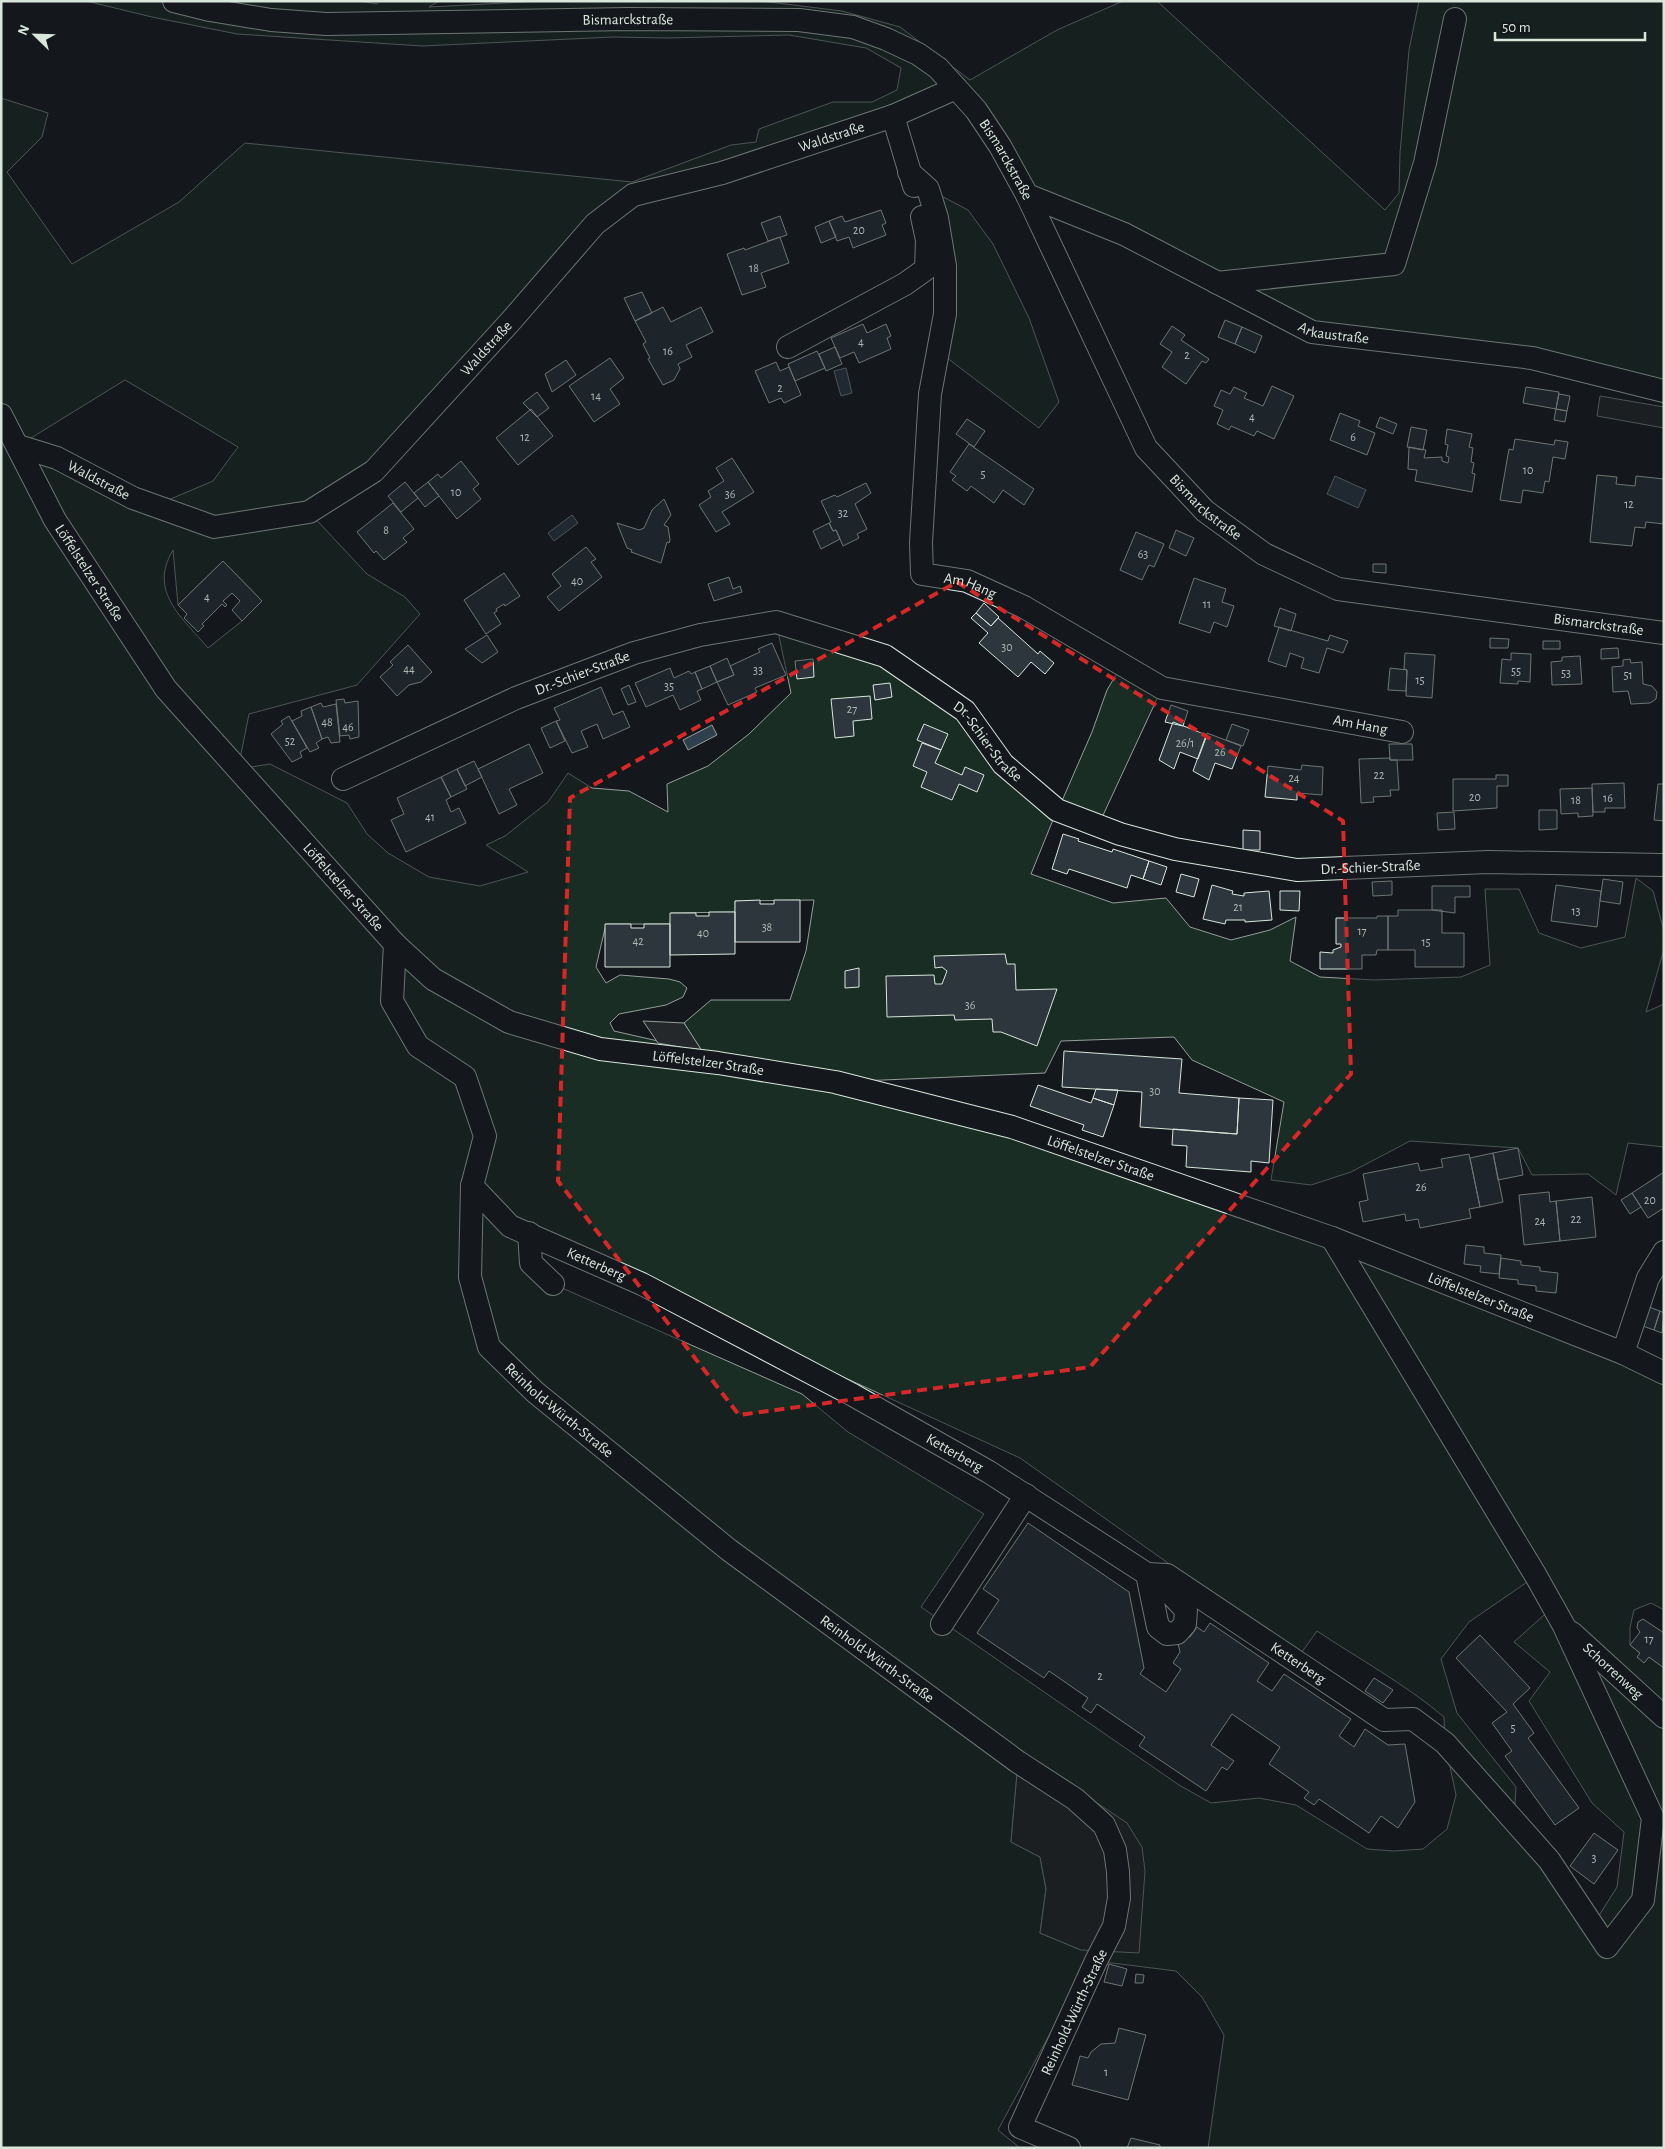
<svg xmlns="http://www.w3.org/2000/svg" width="1665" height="2149" viewBox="0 0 1665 2149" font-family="'Alegreya Sans',sans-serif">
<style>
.green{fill:#1a2d24;stroke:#939e99;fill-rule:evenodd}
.parking{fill:#24282b;stroke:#939e99}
.water{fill:#2f3f4d;stroke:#939e99}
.building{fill:#2c363c;stroke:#d8e6dc}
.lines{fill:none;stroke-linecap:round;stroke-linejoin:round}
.minor-casing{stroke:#d8e6dc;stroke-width:24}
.minor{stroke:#14181c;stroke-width:22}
.marked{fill:none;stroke:#d62828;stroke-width:4;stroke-dasharray:10 6;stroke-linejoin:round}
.labels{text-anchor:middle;stroke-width:4;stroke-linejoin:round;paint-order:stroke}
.number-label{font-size:12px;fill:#adbab4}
.street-label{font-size:15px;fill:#d8e6dc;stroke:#14181c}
</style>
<rect width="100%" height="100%" fill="#14181c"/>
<path class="green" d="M86,1h274l17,3 2,-3h60l-10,6 113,-6h219l81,10 58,16 70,53 87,-50 66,-29h34l228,209 14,-17 1,-40 9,-103 10,-49h245v390l-352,-59 -285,-137 -71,-107 -322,107 -260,276 -65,41 58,62 38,23 15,17 -63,71 -108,29 -11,55 32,-5 77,39 20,31 21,19 41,24 51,9 48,-14 -42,-27 19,-9 43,-34 20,-29 24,15 37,3 39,21 -1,-28 41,-18 41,-32 42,-41 -15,-71 109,34 80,55 93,99 34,-78 15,-42 15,-25 40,23 -64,138 -41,-16 -26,64 82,29 53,-5 24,29 41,13 39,-10 26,-13 -6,44 30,16 54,3 87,-3 29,-12 -5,-76h34l20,44 42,15 44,-11 11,-59 17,13 11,40v18l-18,63 18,-8v143l-36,-4 -12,52 -28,-21 -56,1 -14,-27 -108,-7 -59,31 -40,13 -40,-5 13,-78 -92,-42 -18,-23 -113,4 -16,32 -208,9 175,45 652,246v237l-13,-7 -17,7 -4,17v18l10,8 -3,4 7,5 5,-5 15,11v49l-93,-84 93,97v418h-456l16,-113 -22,-38 -26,-26 -80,-10 -8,2 -90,167 22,18h-1019v-2050l47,15 -6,24 -35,35 65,92 107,-62 66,-59 387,39 99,-37 25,-3 3,-13 74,-27h39l25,-12 4,-22 -35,-20 -77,-13 -122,3 -54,-1 -191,9 -185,-12 -85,-17zM125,380l113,67 -25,34 -59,25 -136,-60zM173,550l5,55 45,-44 39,40 -20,20 -34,27c-26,-31 -60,-56 -35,-98zM814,900l-8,51 -16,49h-79l-27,23 18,28 -88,-20 -4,-8 9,-9 47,-9 17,-8 4,-9 -7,-6 -11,-3 -49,-4 -14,8 -10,-16 10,-43h64l1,-11 64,-1v-11zM529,1233l491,225 279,198 18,-25c42,28 88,53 127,86l1,26 11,52 -9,34 -24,20 -29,2 -27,-2 -71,-44 -37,-7 -48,5 -32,-18 -258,-178 63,-93 -136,-82 -46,-38 -249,-110zM1536,1576l17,31 -39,35 36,30 -21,29 63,102 32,29 -7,55 -24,38 -79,-105 2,-33 -59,-74 -16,-54 28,-37zM1019,1751l62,199 -41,-17 6,-44 -6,-32 -29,-15z
M928,189l40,21 25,34 36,74 30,84 -20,26 -101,-77 7,-37z"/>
<path class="parking" d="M1600,396l64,11v21l-67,-12z
M643,1021l41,2 18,28 -44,-8z
M1019,1751l108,72 15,24 3,24 -6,82 -58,-3 -41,-17 6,-44 -6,-32 -29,-15z"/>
<path class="water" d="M846,368l6,25 -11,3 -7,-25z
M1335,476l31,14 -8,18 -31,-14z
M572,515l6,8 -24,18 -6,-8z
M712,725l5,10 -29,15 -5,-10z"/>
<path class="building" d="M881,210l5,13 -4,2 4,10 -33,13 -4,-11 -12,4 -8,-20 13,-5 3,6z
M780,216l7,19 -19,6 -7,-18z
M829,221l7,16 -15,6 -6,-16z
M780,237l9,26 -28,10 5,14 -24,8 -15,-41 17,-6 1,2z
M642,292l10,21 -17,8 -11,-23z
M663,307l8,15 30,-15 12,25 -27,13 6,12 -14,7 2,5 -6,11 -11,5 -15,-26 2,-1 -7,-14 3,-2 -11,-21z
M1225,320l17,7 -7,17 -17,-7z
M863,324l4,9 19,-9 5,12 -4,2 4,11 -32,14 -5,-11 -14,6 -9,-20z
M1172,326l13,9 -4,5 28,19 -3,4 -4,-2 -16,23 -24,-17 10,-15 -12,-8z
M1242,327l20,9 -7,17 -20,-9z
M835,347l7,17 -16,7 -7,-17z
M817,351l8,17 -30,13 -7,-17z
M610,358l14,20 -14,11 10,15 -26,18 -25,-36z
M566,360l10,15 -24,17 -7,-18z
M776,362l4,9 9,-4 12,28 -17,8 -3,-5 -12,5 -14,-32z
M1272,386l22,10 -20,43 -17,-8 -3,5 -23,-10 -2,4 -12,-6 6,-14 -9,-4 7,-16 9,4 4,-7 13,6 -3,5 19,8z
M1526,387l33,5 -3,17 -33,-6z
M537,392l12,16 -12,9 -14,-14z
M1559,394l11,2 -3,15 -11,-2z
M531,409l22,27 -35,29 -22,-27z
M1556,409l11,2 -2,11 -11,-2z
M1340,413l20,8 -2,5 17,7 -8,22 -37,-15z
M1380,417l17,7 -4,10 -17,-7z
M967,419l18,12 -11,16 -18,-13z
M1411,427l16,3 -4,20 -16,-3z
M1447,429l25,5 -3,13 4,1 -2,14 3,1 -2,10 3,1 -3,18 -57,-11 2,-11 -9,-1 1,-22 17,3 -2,8 18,-1v4l6,2 1,-6 -3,-1 2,-11 -3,-1z
M1515,439l39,6 1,-5 13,2 -3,17 -12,-2 -4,25 -4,-1 -2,12 -20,-3 -2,13 -21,-3 9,-51 4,1z
M969,444l65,45 -10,16 -21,-15 -9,13 -23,-17 -4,5 -15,-11 4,-4 -6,-4z
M732,458l22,34 -32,20 8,12 -14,8 -17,-27 12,-8 -3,-6 16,-10 -8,-13z
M461,461l18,23 -6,5 8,10 -24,20 -29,-37 10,-8 3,4z
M1597,475l20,2 -1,7 19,2 1,-10 28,3v45l-18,-2 -1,6 -10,-1 -3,19 -42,-4z
M405,482l13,16 -17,14 -13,-16z
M428,482l11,14 -14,11 -11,-14z
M866,483l5,10 -16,11 12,25 -10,5 2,4 -16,8 -7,-16 -3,1 -4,-8 2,-1 -10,-21 14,-6 2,2z
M664,499l7,16 -7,10 4,2 2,13 -1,3 -2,-1 -6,21 -30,-11 1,-2 -5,-2 -10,-25 22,7 5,-2 8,-18z
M393,503l21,26 -11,9 4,4 -23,18 -8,-9 -2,2 -17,-21z
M829,523l4,8 3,-1 4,9 -19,10 -8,-18z
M1176,530l18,8 -8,18 -17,-8z
M1136,532l28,12 -10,23 -5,-2 -7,15 -22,-10z
M586,547l10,12 -5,3 11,15 -43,34 -12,-14 14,-11 -9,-12z
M223,561l39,40 -20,20 -10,-11 8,-9 -8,-8 -9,8 4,4 -2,2 -3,-3 -20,20 2,2 -6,6 -14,-14 3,-4 -9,-9z
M1373,564h13v9l-13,-1z
M504,573l16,23 -15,10 -1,-2 -8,5 1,2 -3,2 7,11 -15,10 -22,-34z
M729,577l4,12 7,-3 2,6 -28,9 -6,-17z
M1194,578l32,11 -4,13 12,4 -7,21 -13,-5 -4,11 -31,-10z
M984,603l15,14 -8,9 -15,-13z
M1280,608l16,6 -5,17 -17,-5z
M976,613l15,13 7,-8 40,36 2,-3 14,12 -9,11 -14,-12 -13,15 -39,-34 9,-10 -17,-15z
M1279,627l49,14 2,-6 18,6 -5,12 -16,-5 -8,25 -18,-5 3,-10 -14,-5 -4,14 -18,-6z
M487,635l11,17 -16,11 -17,-14z
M1490,638l19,1 -1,9h-18z
M1543,641h17v8h-17z
M772,643l14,32 -31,13 2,4 -29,13 -11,-23 17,-7 -4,-9 30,-14 -2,-3z
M408,645l24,27 -11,10 -12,3 -12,11 -17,-19 13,-12 -3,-3z
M1618,648l1,10 -18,1v-10z
M1405,653l30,2 -3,43 -26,-2 1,-26 -3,-1z
M1511,653l20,1 -1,28 -12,-1v3l-18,-1 2,-24 9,1z
M1580,656l2,28 -30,1 -1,-23 11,-1v-4z
M727,658l7,17 -17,7 -7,-16z
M813,659l1,18 -17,2 -2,-18z
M1630,659l1,4 11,-1 1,22 9,2 5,6 -1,7 -6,4 -19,1 -3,-13 -15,1 -1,-25 11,-1v-6z
M710,666l7,16 -15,7 -7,-17z
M670,668l4,10 15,-7 2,3 4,-2 7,17 -5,2 4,9 -21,10 -7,-15 -27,12 -11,-24z
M1390,668l17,2 -1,21 -18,-1z
M890,683l2,14 -17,3 -2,-15z
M629,685l7,17 -8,3 -7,-16z
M601,687l12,28 10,-4 7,16 -27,12 -6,-15 -16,7 7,16 -16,6 -16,-32 4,-1 -6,-12z
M870,696l2,23 -19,2 1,15 -19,2 -4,-39z
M344,699l1,4 13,-2 1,36 -9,2 -1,-4 -9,1 -4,-36z
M321,703l2,4 13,-3 4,38 -9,1 -3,-6 -6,2 -11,-32z
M1171,705l17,6 -5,15 -18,-4z
M311,707l11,32 -6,4 3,5 -9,4 -18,-31 10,-5 -1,-5z
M289,716l18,32 -7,4 2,5 -10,5 -21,-28 12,-10 -2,-3z
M556,721l9,20 -15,7 -9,-20z
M1173,722l34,13 -9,24 -18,-7 -6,17 -15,-9z
M924,724l24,10 -7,16 -24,-10z
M1232,724l17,6 -6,16 -17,-6z
M1207,733l34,13 -9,23 -17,-6 -6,17 -16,-9z
M922,743l19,7 -6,13 27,12 3,-8 19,8 -7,17 -18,-8 -7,16 -31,-13 6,-15 -14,-6z
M529,744l14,29 -34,16 8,16 -18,9 -21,-45z
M1389,744h23l1,16h-23z
M1390,758v2h7l2,30h-9l1,6 -18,1 1,5 -13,1 -2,-44z
M474,761l8,16 -17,9 -8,-17z
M1302,765l21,2 -1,28 -25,-2v7l-32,-3 3,-31 33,4z
M457,769l10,20 -16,8 -10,-20z
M1496,775h12v11h-11v22l-44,3v-32h43z
M441,777l10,20 -5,3 5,12 8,-4 7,15 -60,29 -15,-32 13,-6 -7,-16z
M1624,783l1,25h-20v4h-12l-1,-28z
M1658,784h6v37l-10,-1z
M1592,788l1,28 -15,1v-4l-17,1 -1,-25z
M1539,810h18v19l-18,1z
M1454,812l1,17 -17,1 -1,-17z
M1243,830l17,1v19h-17z
M1063,834l16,5 -1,2 34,11 1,-3 36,12 -6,18 -12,-4 -4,13 -58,-19 -2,5 -15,-5z
M1149,861l18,6 -6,18 -18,-6z
M1181,874l18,5 -5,18 -18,-5z
M1603,879l20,3 -3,22 -20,-3z
M1392,881v14l-19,1 -1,-14z
M1212,885l21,6 -1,3 12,2v-3l25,-2 3,29 -27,2v-2h-19l-1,4 -22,-5z
M1556,885l45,6 -4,36 -46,-6z
M1432,886h38v11h-15v16l-23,-3z
M1280,891h20l-1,20 -19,-1z
M760,900v4h14v-4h26v42h-65v-41z
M1398,910h44v23h22v34h-49v-17h-27v-34h10z
M709,912h26v42l-65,1v-42h26v3h13z
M1377,916h11v34h-11l-1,5h-14v14h-42v-17l13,1v-3l8,-3v-3h-5v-26h41z
M605,924h26v4h13v-4h26v43h-65z
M1005,954l2,10h8l1,26 41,-1 -20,57 -36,-14h-8l-1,-13 -37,1 -1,-5 -67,2 -1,-41 48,-1 1,9h7l5,-13 -5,-4 -7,1 -1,-12z
M859,968v19l-14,1v-17z
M1064,1051l118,8 -3,34 60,5 -2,36 -97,-7 2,-35 -80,-5z
M1038,1085l53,18 2,-5 21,7 -11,32 -21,-7 2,-5 -54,-19z
M1096,1089l22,1 -4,15 -21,-7z
M1239,1098l34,2 -4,63 -18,-2v11l-65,-5 1,-21 -15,-1 1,-16 64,5z
M1518,1148l5,27 -25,5 -5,-27z
M1493,1153l10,49 -23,5 -10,-49z
M1469,1154l11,53 -11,2 2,9 -51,10 -2,-9 -12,2 -1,-7 -42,8 -4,-20 9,-2 -5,-26 55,-11 2,8 23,-4 -2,-8z
M1664,1172v36l-16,10 -16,-25z
M1549,1192l1,10 6,-1 4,40 -36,4 -5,-50z
M1632,1193l9,14 -11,7 -9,-14z
M1592,1197l4,40 -36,4 -4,-40z
M1466,1245l18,2v6l17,2 -2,19 -19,-2 1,-6 -17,-2z
M1501,1258l20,3v4l19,2v4l18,2 -2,20 -20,-2v-5l-18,-2v-4l-19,-2z
M1646,1306l14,5 -6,19 -14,-5z
M1660,1311l4,2 -2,20 -8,-3z
M1028,1523l101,69 15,76 -4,6 26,18 15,-23 -8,-6 7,-11 -3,-13 13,-2 7,-10 7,5 6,-9 59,40 -12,18 15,10 12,-17 67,45 -12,17 15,11 11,-18 23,16 17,-1 10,58 -17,26 -17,-12 -12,17 -50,-34 -5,6 -10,-7 5,-6 -40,-28 11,-17 -48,-33 -21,31 23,16 -7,9 -5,-3 -16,24 -67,-45 6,-9 -48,-33 -6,9 -9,-6 6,-9 -39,-27 -5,7 -67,-45 22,-33 -16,-11z
M1643,1619l21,14v35l-15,-11 -5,6 -7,-6 3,-4 -10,-8 10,-13 -3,-4 1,-6z
M1480,1635l50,53 -17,16 21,29 -6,5 51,70 -24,17 -50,-69 7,-5 -20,-28 15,-11 -51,-54z
M1374,1678l19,12 -10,13 -18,-12z
M1594,1833l24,17 -24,34 -24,-18z
M1109,1964l18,5 -5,17 -18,-4z
M1136,1974l8,1 -1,8h-8z
M1119,2028l27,7 -18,65 -56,-15 8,-29 8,2 3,-6 10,-8 14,-1z
M1131,2138l29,7v3h-33z"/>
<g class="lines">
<g class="minor-casing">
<g id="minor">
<path id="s1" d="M174,1l36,9 61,10 55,4 302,-5 171,1 54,7 33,12 32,15 20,14 38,42 24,36 27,49 119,253 59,63 59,43 74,35 326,44"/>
<path d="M893,116l21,70"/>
<path id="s2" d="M909,172l19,17 9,29 8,48v48l-15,80 -9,148 1,32 45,7 57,26 138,81 240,44"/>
<path id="s3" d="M1027,195l97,39 188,98 220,26 132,33"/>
<path d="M1217,283l177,-19 31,-101 30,-144"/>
<path d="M788,347l117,-63 21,-15 1,-29 -5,-23"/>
<path id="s4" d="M1,415l54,105 111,169 229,255 38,35 76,43 91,27 118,14 117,19 177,45 320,111 291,115 41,20"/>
<path id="s5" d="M18,446l39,12 76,40 81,29 95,-15 65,-41 136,-149 85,-98 38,-29 89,-22 171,-57 63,-28"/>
<path id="s6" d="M343,779l173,-81 118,-45 66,-18 76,-13 109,34 80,55 38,53 54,46 63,24 55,15 122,21 191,-8 176,3"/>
<path id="s7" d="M395,944l-3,57 26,45 47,31 20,59 -13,50 38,40 132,58 211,111 136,77 158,102 21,17 18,19 -1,14 -8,9 -10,1 -9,-7 -11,-53"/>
<path id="s8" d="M472,1186l-2,91 19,70 46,45 194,158 289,212 57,37 29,26 11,25 3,22 1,26 -5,28 -18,35 -76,166 49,21"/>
<path d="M529,1233l2,30 22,21"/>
<path d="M1623,1353l25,-75 16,-26"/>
<path id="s9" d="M1147,1574l20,1 217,145 29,-1 32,24 104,117 58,87 36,-47 10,-82 -89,-192 -28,-50 -204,-338"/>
<path d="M942,1624l84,-129"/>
<path id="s10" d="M1572,1633l92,84"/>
</g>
</g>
<use href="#minor" class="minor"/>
</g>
<path d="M0 0H1665V2149H0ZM957,582l386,239 8,253 -261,293 -351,48 -181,-234 12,-383z" fill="#14181c" fill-opacity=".55" fill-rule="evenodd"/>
<path class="marked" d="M957,582l386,239 8,253 -261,293 -351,48 -181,-234 12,-383z"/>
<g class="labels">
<g class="number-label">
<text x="859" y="234">20</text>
<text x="754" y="272">18</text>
<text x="861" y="346">4</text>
<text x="668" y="355">16</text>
<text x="1187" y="359">2</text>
<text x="780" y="392">2</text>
<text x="596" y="400">14</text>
<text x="1252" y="421">4</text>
<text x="525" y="441">12</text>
<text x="1353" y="441">6</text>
<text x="1528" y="474">10</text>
<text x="983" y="478">5</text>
<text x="456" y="496">10</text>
<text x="730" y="498">36</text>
<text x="1629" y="508">12</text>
<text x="843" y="517">32</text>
<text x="386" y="534">8</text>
<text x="1143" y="558">63</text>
<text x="577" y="585">40</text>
<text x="207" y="601">4</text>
<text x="1207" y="608">11</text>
<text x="1007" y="651">30</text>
<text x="409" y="673">44</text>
<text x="758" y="674">33</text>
<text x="1516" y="675">55</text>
<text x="1566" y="677">53</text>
<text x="1628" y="679">51</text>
<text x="1420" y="684">15</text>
<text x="669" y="690">35</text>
<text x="852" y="713">27</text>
<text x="327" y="726">48</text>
<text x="348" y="731">46</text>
<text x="290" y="745">52</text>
<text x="1185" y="747">26/1</text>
<text x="1220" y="756">26</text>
<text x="1379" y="779">22</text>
<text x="1294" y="782">24</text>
<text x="1475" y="801">20</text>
<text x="1608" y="802">16</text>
<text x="1576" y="804">18</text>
<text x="430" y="821">41</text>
<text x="1238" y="911">21</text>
<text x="1576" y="915">13</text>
<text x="767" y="931">38</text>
<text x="1362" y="935">17</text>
<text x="703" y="937">40</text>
<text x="638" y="945">42</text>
<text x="1426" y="946">15</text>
<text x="970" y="1009">36</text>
<text x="1155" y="1095">30</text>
<text x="1421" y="1191">26</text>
<text x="1650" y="1204">20</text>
<text x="1576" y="1223">22</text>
<text x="1540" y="1225">24</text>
<text x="1649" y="1643">17</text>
<text x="1100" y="1680">2</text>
<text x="1513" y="1732">5</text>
<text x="1594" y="1862">3</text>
<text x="1106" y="2076">1</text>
</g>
<g class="street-label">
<text dy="5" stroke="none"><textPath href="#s1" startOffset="456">Bismarckstraße</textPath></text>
<text dy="5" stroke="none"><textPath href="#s5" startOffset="972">Waldstraße</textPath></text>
<text dy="5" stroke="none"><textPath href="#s1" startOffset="891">Bismarckstraße</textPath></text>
<text dy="5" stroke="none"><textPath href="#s3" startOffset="338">Arkaustraße</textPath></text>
<text dy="5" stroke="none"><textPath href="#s5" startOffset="552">Waldstraße</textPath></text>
<text dy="5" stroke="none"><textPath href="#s5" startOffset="88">Waldstraße</textPath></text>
<text dy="5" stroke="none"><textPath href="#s1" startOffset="1296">Bismarckstraße</textPath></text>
<text dy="5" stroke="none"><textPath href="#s4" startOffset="181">Löffelstelzer Straße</textPath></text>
<text dy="5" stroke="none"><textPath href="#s2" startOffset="464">Am Hang</textPath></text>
<text dy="5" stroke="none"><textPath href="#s1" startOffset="1716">Bismarckstraße</textPath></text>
<text dy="5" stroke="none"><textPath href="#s6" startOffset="262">Dr.-Schier-Straße</textPath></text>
<text dy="5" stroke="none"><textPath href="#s2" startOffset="884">Am Hang</textPath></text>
<text dy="5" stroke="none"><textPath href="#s6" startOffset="712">Dr.-Schier-Straße</textPath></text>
<text dy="5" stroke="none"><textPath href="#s6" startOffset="1132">Dr.-Schier-Straße</textPath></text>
<text dy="5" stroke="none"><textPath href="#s4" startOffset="586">Löffelstelzer Straße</textPath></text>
<text dy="5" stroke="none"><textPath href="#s4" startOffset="1006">Löffelstelzer Straße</textPath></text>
<text dy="5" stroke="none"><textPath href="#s4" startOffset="1411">Löffelstelzer Straße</textPath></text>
<text dy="5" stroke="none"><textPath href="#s7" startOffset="429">Ketterberg</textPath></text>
<text dy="5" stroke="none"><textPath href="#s4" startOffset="1816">Löffelstelzer Straße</textPath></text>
<text dy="5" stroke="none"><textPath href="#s8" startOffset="258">Reinhold-Würth-Straße</textPath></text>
<text dy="5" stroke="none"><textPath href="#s7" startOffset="834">Ketterberg</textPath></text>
<text dy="5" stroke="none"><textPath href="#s8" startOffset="662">Reinhold-Würth-Straße</textPath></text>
<text dy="5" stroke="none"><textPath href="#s9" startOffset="178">Ketterberg</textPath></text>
<text dy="5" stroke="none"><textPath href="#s10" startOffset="56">Schorrenweg</textPath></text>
<text transform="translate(1074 2012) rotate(-65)" y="5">Reinhold-Würth-Straße</text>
</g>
</g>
<rect width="1665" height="2149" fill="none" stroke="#d8e6dc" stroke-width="5"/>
<g transform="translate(35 35) rotate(293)" stroke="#14181c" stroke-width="4" paint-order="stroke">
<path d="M0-4L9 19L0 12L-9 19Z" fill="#d8e6dc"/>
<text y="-8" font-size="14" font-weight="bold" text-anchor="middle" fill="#d8e6dc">N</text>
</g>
<path d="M1495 32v8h150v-8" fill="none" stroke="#d8e6dc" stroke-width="2.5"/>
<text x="1502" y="32" font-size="15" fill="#d8e6dc" stroke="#14181c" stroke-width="4" paint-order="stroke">50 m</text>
</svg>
